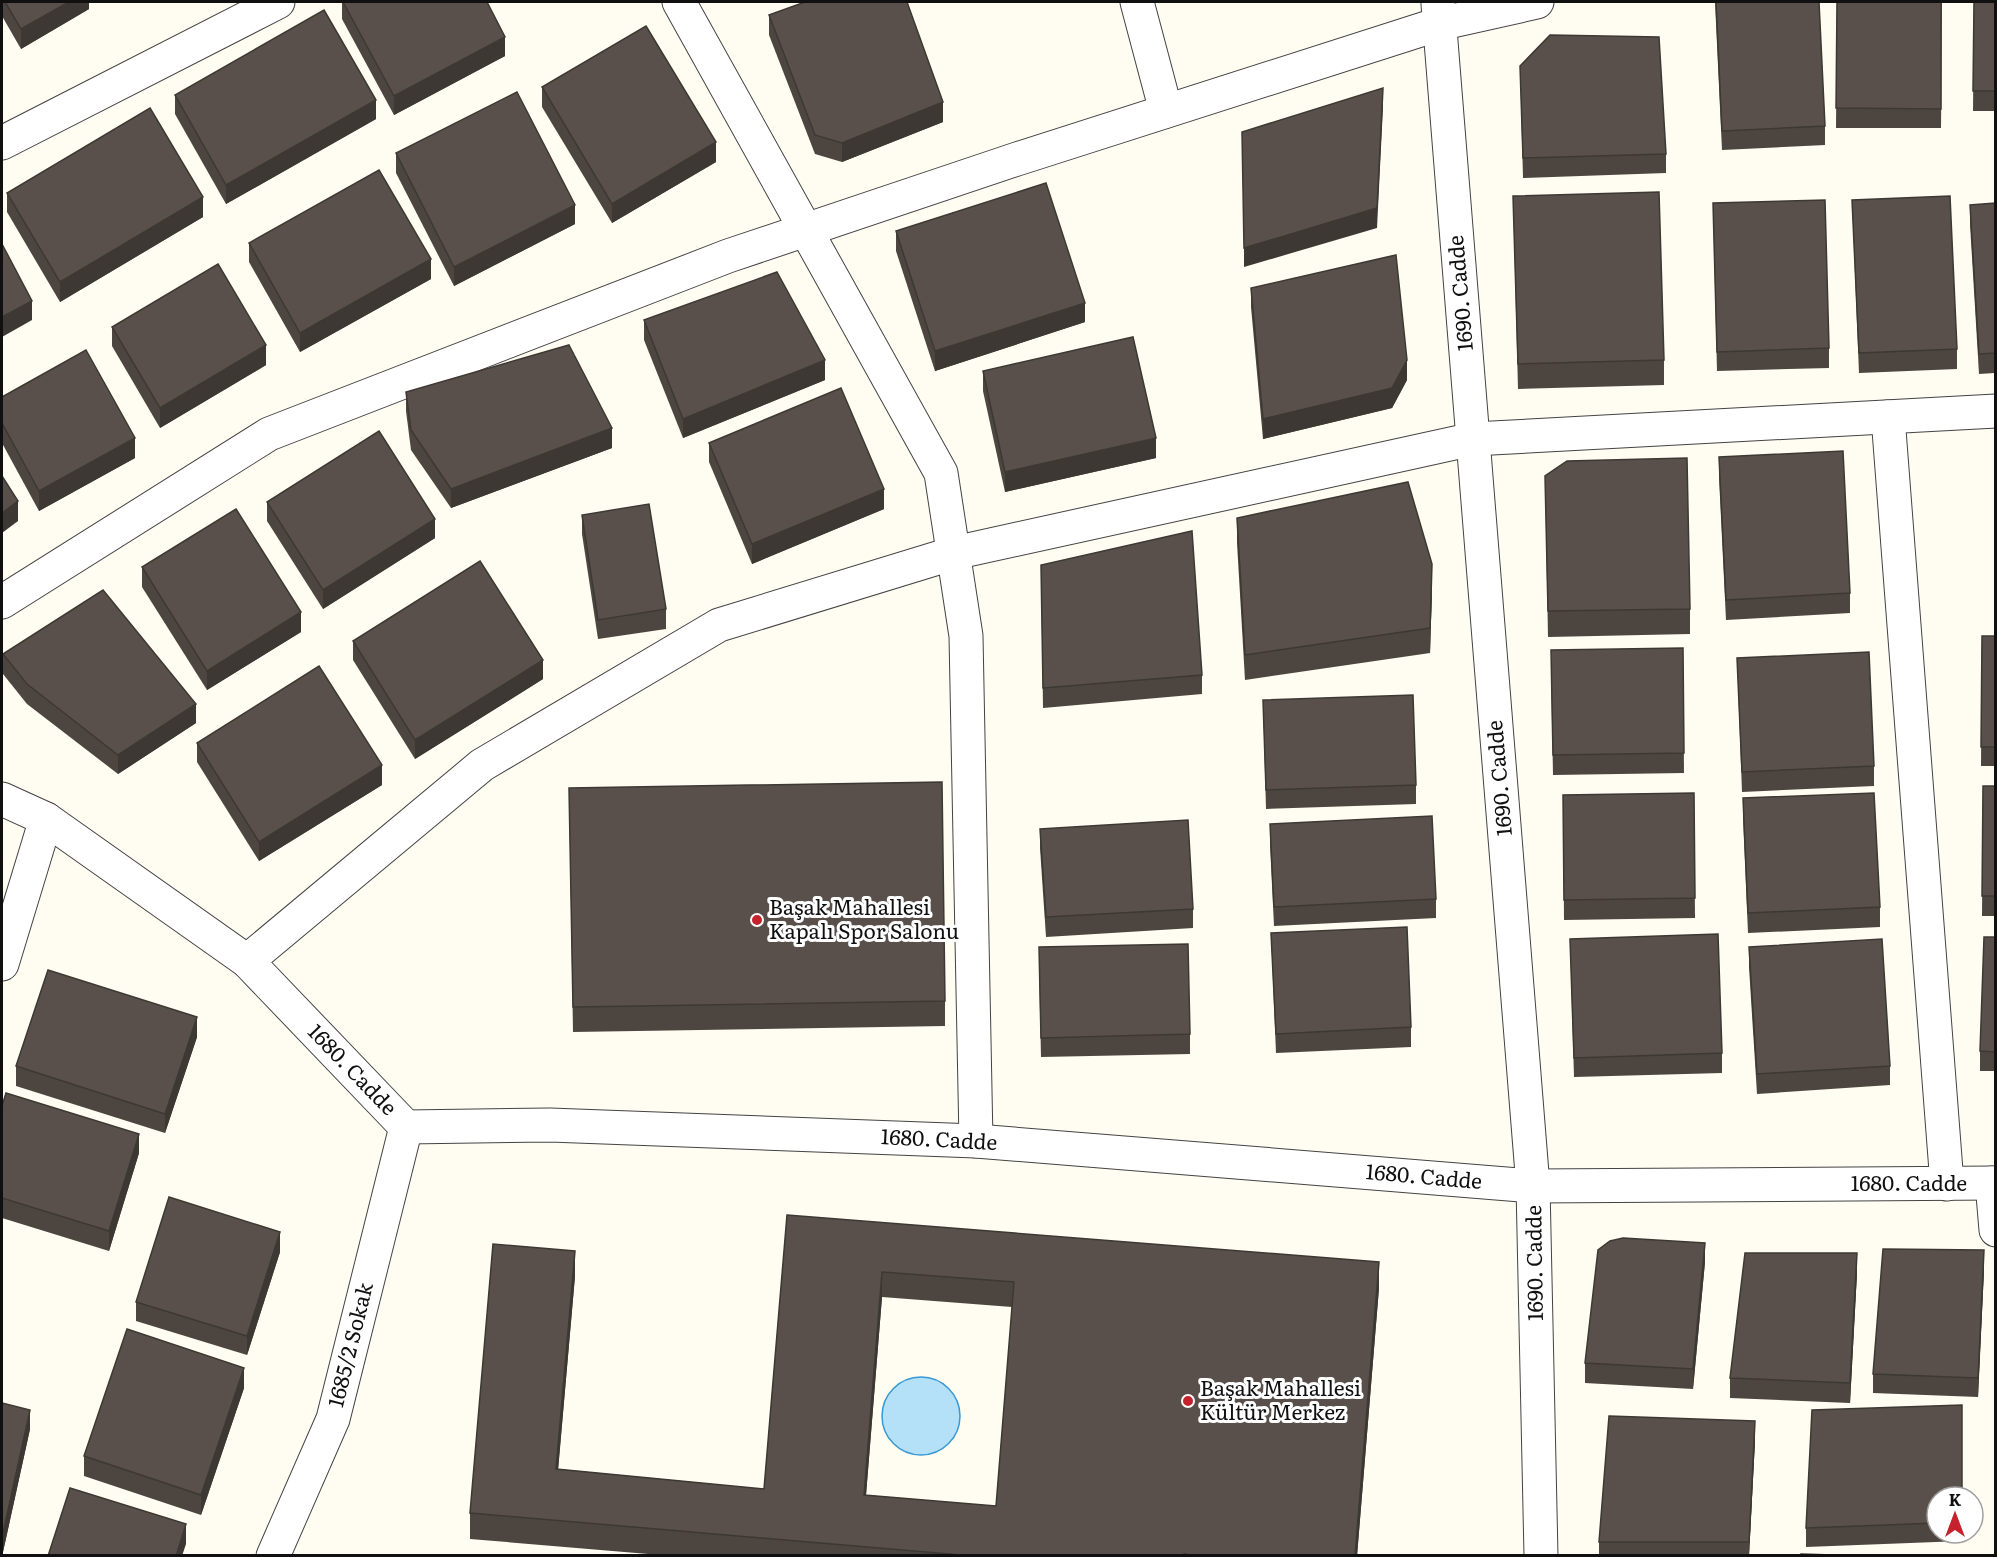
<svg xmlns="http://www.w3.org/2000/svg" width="1997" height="1557" font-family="Literata,serif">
  <rect width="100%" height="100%" fill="#fffcf2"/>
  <circle fill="#b5e1f8" stroke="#3998d2" stroke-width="1.5" cx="921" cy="1416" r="39"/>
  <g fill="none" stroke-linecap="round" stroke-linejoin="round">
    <defs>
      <g id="minor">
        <path d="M679,2L941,473L966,636L976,1141"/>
        <path d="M1137,2L1166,111"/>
        <path d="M1438,4L1533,1186L1541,1556"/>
        <path d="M2,143L278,2"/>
        <path d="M1888,417L1947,1184"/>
        <path d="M2,602L269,434L728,256L1017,159L1439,24L1537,2"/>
        <path d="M2,799L46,819L247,961L406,1127L550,1125L976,1141L1533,1186L1996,1183"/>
        <path d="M247,961L482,765L719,625L954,553L1473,439L1996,411"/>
        <path d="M2,964L46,819"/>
        <path d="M1992,1183L1996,1230"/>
        <path d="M273,1556L333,1419L406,1127"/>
      </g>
    </defs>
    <use href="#minor" stroke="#434343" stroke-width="35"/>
    <use href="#minor" stroke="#fff" stroke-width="33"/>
  </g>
  <g fill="#4d4540" fill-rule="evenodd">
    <path d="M2,2H89V9L21,49L2,16Z"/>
    <path d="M342,2H487L505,56L394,115L342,19Z"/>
    <path d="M1715,2H1819L1825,126V145L1722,150Z"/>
    <path d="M1837,2H1942L1941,128H1836Z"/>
    <path d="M1974,2H1995V111H1973Z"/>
    <path d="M769,15L943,122L842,162L815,154L769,35Z"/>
    <path d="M1520,66L1666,154V173L1523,178Z"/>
    <path d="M542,87L716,162L612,223L542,107Z"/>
    <path d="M175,95L376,119L226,204L175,114Z"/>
    <path d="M396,153L575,224L454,286L396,173Z"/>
    <path d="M7,193L203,217L60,302L7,212Z"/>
    <path d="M1513,196L1664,360V385L1518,389Z"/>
    <path d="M1852,200L1957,349V369L1859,373Z"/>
    <path d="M1713,203L1829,348V368L1717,371Z"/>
    <path d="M1995,203V373L1979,374L1970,224V205Z"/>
    <path d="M896,231L1085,322L935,371L896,251Z"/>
    <path d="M249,243L431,279L300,352L249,262Z"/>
    <path d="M1251,288L1407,380L1392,408L1263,439L1251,307Z"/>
    <path d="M644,320L825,380L683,438L644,340Z"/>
    <path d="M112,327L266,365L160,428L112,346Z"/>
    <path d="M983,371L1156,458L1005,492L983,391Z"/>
    <path d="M406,392L612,448L451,508L411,450L406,411Z"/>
    <path d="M2,397L135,458L39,511L2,443Z"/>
    <path d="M709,443L884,509L752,564L709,462Z"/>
    <path d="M1719,457L1850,593V613L1726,620L1719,477Z"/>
    <path d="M1545,476L1690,609V634L1548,637Z"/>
    <path d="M267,502L435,538L323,609L267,521Z"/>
    <path d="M582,515L666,609V629L598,639L582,534Z"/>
    <path d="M1237,518L1432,589L1430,653L1245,680L1237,543Z"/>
    <path d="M1041,565L1202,675V694L1043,708Z"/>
    <path d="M142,567L301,632L207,690L142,587Z"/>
    <path d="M1982,636H1995V766H1981Z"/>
    <path d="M353,641L543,679L415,759L353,660Z"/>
    <path d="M1683,648L1684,773L1553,775L1551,670Z"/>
    <path d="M3,654L196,723L118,774L27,704L3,674Z"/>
    <path d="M1737,658L1874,766V786L1742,792Z"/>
    <path d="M1263,700L1416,785V804L1266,809Z"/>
    <path d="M197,743L382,785L259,861L197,762Z"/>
    <path d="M1983,786H1995V916H1982Z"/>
    <path d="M569,788L945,1001V1026L573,1032Z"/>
    <path d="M1694,793L1695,918L1564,920L1563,795Z"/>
    <path d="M1743,798L1880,907V927L1748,933L1743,818Z"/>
    <path d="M1270,824L1436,899V918L1274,926L1270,844Z"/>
    <path d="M1040,829L1193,909V928L1046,937L1040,848Z"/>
    <path d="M1271,933L1411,1027V1047L1276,1053Z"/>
    <path d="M1995,937V1071H1980V1051Z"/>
    <path d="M1570,939L1722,1053V1073L1574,1077Z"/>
    <path d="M1749,947L1890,1066V1085L1757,1094L1749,967Z"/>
    <path d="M1039,967L1190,1034V1054L1041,1057Z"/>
    <path d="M197,1037L165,1133L16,1086V1066Z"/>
    <path d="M2,1106L139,1153L109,1251L2,1218Z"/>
    <path d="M787,1215L1379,1288L1357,1556H672L470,1539V1513L575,1276L558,1469L764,1489ZM882,1297L1012,1307L996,1506L866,1495Z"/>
    <path d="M280,1252L247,1355L136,1321V1302Z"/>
    <path d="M1705,1262L1693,1389L1585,1383V1363Z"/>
    <path d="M1984,1270L1978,1397L1873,1393V1374Z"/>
    <path d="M1857,1273L1850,1403L1730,1398V1378Z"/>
    <path d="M244,1388L201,1515L84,1476V1456Z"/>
    <path d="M2,1403L30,1429L3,1552H2Z"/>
    <path d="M1755,1441L1749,1556H1599V1542Z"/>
    <path d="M1937,1497V1533H1962V1541L1806,1547V1528Z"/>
  </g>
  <g fill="#3e3834">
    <path d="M69,2H89V9L21,49V29Z"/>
    <path d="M505,37V56L394,115V96Z"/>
    <path d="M1383,88V107L1377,228L1244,267V248Z"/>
    <path d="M376,100V119L226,204V185Z"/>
    <path d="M943,102V122L842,162V143Z"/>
    <path d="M716,142V162L612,223V204Z"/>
    <path d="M203,197V217L60,302V282Z"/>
    <path d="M575,205V224L454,286V267Z"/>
    <path d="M431,259V279L300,352V333Z"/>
    <path d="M32,301V320L2,337V317Z"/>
    <path d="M1085,303V322L935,371V351Z"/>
    <path d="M266,345V365L160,428V408Z"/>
    <path d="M825,360V380L683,438V419Z"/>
    <path d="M1407,360V380L1392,408L1263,439V419Z"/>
    <path d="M612,428V448L451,508V489Z"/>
    <path d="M135,438V458L39,511V491Z"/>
    <path d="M1156,438V458L1005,492V472Z"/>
    <path d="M884,489V509L752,564V544Z"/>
    <path d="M18,501V521L2,533V513Z"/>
    <path d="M435,519V538L323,609V590Z"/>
    <path d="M1432,564V589L1430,653V628Z"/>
    <path d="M301,612V632L207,690V671Z"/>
    <path d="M543,660V679L415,759V740Z"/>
    <path d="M196,704V723L118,774V755Z"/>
    <path d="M382,765V785L259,861V842Z"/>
    <path d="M197,1017V1037L165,1133V1114Z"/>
    <path d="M139,1134V1153L109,1251V1231Z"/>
    <path d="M280,1232V1252L247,1355V1336Z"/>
    <path d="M1705,1243V1262L1693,1389V1369Z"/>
    <path d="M1984,1250V1270L1978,1397V1378Z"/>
    <path d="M575,1251V1276L556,1494V1469Z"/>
    <path d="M1857,1253V1273L1850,1403V1383Z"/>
    <path d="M1379,1262V1288L1357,1556H1355Z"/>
    <path d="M882,1272V1297L864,1520V1495Z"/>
    <path d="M244,1368V1388L201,1515V1495Z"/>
    <path d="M30,1410V1429L3,1552V1533Z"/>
    <path d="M1755,1421V1441L1749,1556V1542Z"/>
    <path d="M186,1524V1544L182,1556H176Z"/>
  </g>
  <g fill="#59504b" stroke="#3e3834" stroke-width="1.5" fill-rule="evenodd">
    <path d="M5,2H69L21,29Z"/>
    <path d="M343,2H487L505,37L394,96Z"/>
    <path d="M805,2H907L943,102L842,143L815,135L769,15Z"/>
    <path d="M1716,2H1819L1825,126L1722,131Z"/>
    <path d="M1837,2H1941V109L1836,108Z"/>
    <path d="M1974,2H1995V91H1973Z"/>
    <path d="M324,10L376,100L226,185L175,95Z"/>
    <path d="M646,26L716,142L612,204L542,87Z"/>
    <path d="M1550,35L1659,37L1666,154L1523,158L1520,66Z"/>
    <path d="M1383,88L1377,208L1244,248L1242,132Z"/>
    <path d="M517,92L575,205L454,267L396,153Z"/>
    <path d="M150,108L203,197L60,282L7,193Z"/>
    <path d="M379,170L431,259L300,333L249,243Z"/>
    <path d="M1046,183L1085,303L935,351L896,231Z"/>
    <path d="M1659,192L1664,360L1518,364L1513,196Z"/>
    <path d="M1950,196L1957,349L1859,353L1852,200Z"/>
    <path d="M1825,200L1829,348L1717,352L1713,203Z"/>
    <path d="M1995,203V353L1979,354L1970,205Z"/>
    <path d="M2,244L32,301L2,317Z"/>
    <path d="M1396,255L1407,360L1392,388L1263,419L1251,288Z"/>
    <path d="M218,264L266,345L160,408L112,327Z"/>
    <path d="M777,272L825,360L683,419L644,320Z"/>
    <path d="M1133,337L1156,438L1005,472L983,371Z"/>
    <path d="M569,345L612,428L451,489L411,430L406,392Z"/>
    <path d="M86,350L135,438L39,491L2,423V397Z"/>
    <path d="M841,388L884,489L752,544L709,443Z"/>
    <path d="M379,431L435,519L323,590L267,502Z"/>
    <path d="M1843,451L1850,593L1726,600L1719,457Z"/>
    <path d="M1687,458L1690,609L1548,611L1545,476L1567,461Z"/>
    <path d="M2,476L18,501L2,513Z"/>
    <path d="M1408,482L1432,564L1430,628L1245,655L1237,518Z"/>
    <path d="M649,504L666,609L598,620L582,515Z"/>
    <path d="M236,509L301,612L207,671L142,567Z"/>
    <path d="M1192,531L1202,675L1043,688L1041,565Z"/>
    <path d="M480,561L543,660L415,740L353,641Z"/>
    <path d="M103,590L196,704L118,755L27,684L3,654Z"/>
    <path d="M1982,636H1995V747H1981Z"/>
    <path d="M1683,648L1684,753L1553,755L1551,650Z"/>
    <path d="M1869,652L1874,766L1742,772L1737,658Z"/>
    <path d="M319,666L382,765L259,842L197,743Z"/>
    <path d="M1413,695L1416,785L1266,790L1263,700Z"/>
    <path d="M942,782L945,1001L573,1007L569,788Z"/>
    <path d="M1983,786H1995V896H1982Z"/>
    <path d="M1694,793L1695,898L1564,900L1563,795Z"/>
    <path d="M1874,793L1880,907L1748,913L1743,798Z"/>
    <path d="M1432,816L1436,899L1274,907L1270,824Z"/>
    <path d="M1188,820L1193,909L1046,917L1040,829Z"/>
    <path d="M1407,927L1411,1027L1276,1034L1271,933Z"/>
    <path d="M1718,934L1722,1053L1574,1058L1570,939Z"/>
    <path d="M1984,937H1995V1052L1980,1051Z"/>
    <path d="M1882,939L1890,1066L1757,1074L1749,947Z"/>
    <path d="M1188,944L1190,1034L1041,1038L1039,947Z"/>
    <path d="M48,970L197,1017L165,1114L16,1066Z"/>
    <path d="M6,1093L139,1134L109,1231L2,1198V1106Z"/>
    <path d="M169,1197L280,1232L247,1336L136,1302Z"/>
    <path d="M787,1215L1379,1262L1355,1556H1195L1184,1554V1556H973L470,1513L493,1244L575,1251L556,1469L764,1489ZM882,1272L1014,1282L996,1506L864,1495Z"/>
    <path d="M1623,1238L1705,1243L1693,1369L1585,1363L1598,1250L1610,1241Z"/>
    <path d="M1883,1249L1984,1250L1978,1378L1873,1374Z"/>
    <path d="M1745,1253H1857L1850,1383L1730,1378Z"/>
    <path d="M127,1329L244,1368L201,1495L84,1456Z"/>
    <path d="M2,1403L30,1410L3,1533H2Z"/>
    <path d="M1962,1405V1497H1937V1523L1806,1528L1812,1410Z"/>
    <path d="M1609,1416L1755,1421L1749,1542H1599Z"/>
    <path d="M70,1488L186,1524L176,1556H48Z"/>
    <path d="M1801,1554L1865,1556H1801Z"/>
  </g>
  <g fill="#c5222d" stroke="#fff" stroke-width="2">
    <circle cx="757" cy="920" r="6"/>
    <circle cx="1188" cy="1401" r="6"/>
  </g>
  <g text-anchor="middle" stroke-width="6" stroke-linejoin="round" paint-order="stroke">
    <g font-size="21" fill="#101010" stroke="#fff">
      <text transform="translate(1461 293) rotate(-95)" y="7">1690. Cadde</text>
      <text transform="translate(1500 778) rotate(-95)" y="7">1690. Cadde</text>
      <text transform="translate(352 1070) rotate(46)" y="7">1680. Cadde</text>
      <text transform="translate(939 1140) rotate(3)" y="7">1680. Cadde</text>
      <text transform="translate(1424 1177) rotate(5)" y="7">1680. Cadde</text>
      <text x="1909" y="1191">1680. Cadde</text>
      <text transform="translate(1535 1263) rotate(-91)" y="7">1690. Cadde</text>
      <text transform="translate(351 1345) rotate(-76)" y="7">1685/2 Sokak</text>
    </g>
    <g font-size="21" fill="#101010" stroke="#fff" text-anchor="start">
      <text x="769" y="915">Başak Mahallesi<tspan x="769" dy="24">Kapalı Spor Salonu</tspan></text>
      <text x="1200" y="1396">Başak Mahallesi<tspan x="1200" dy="24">Kültür Merkez</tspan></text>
    </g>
  </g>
  <rect width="1997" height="1557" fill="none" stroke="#101010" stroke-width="6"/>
  <g transform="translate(1955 1515)"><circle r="28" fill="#ffffff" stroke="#9f9f9f" stroke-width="1.5"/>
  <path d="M0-4.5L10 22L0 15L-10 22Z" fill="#c5222d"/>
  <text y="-9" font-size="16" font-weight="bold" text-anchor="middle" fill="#101010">K</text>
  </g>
</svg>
